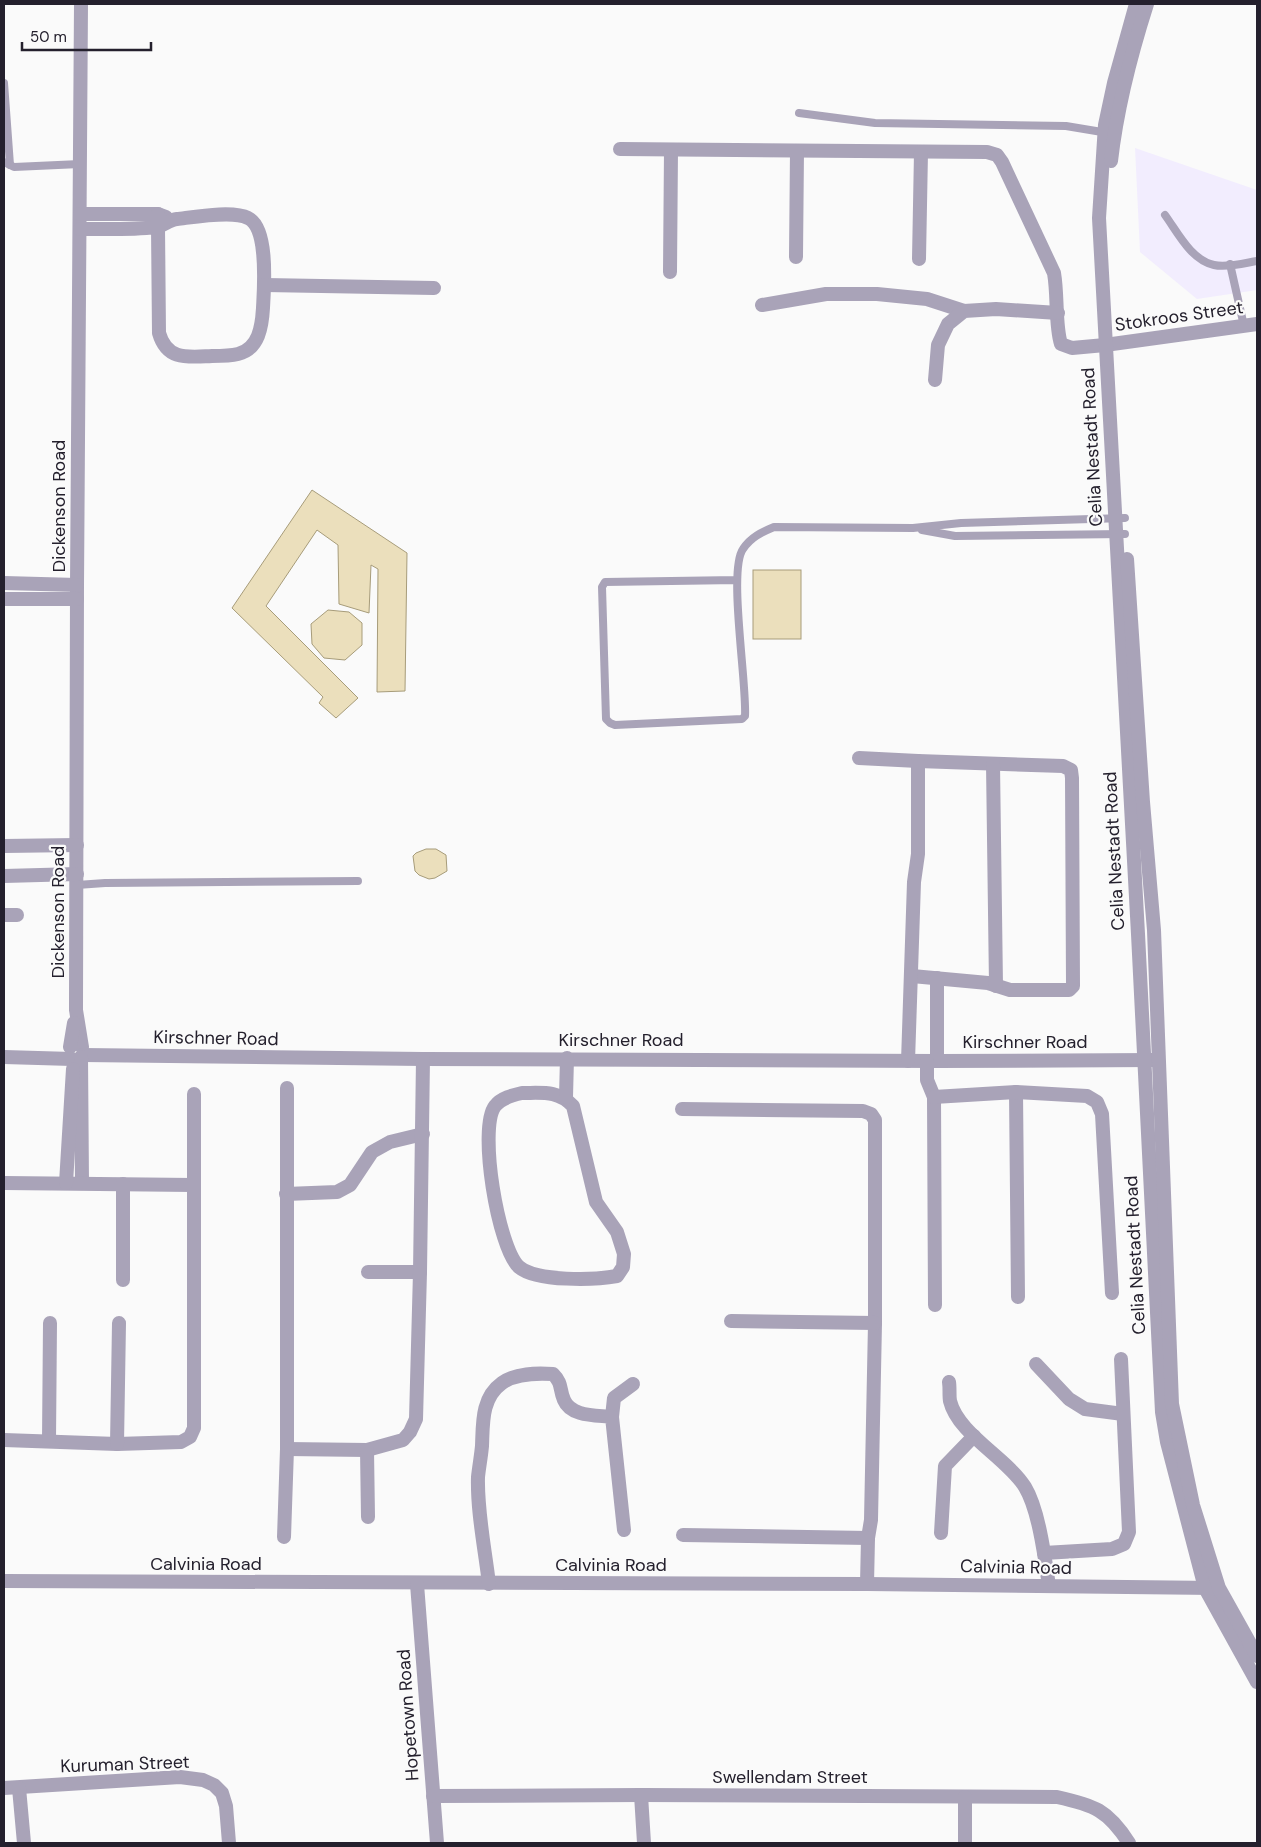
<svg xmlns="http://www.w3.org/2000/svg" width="1261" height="1847" font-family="'DM Sans',sans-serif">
  <rect width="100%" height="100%" fill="#fafafa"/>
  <path fill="#f2edfe" d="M1135,148L1257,190V290L1197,299L1140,252Z"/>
  <g fill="#ebdfbc" stroke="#a79c7a">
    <path d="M312,490L407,553L405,691L377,692L378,569L371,565L369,613L339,604L338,545L317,530L266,606L358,698L336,718L319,703L323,697L232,608Z"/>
    <rect x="753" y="570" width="48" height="69"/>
    <path d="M328,610L349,612L362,623V645L345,660L324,658L312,644L311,624Z"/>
    <path d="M426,849H436L446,855L447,871L435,878L429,879L419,875L415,871L413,856L416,853Z"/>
  </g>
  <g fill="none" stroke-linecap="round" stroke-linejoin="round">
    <g stroke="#a9a3b8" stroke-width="8">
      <path d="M4,83L10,165"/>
      <path d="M799,113L875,123L1066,126L1108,133"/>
      <path d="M4,162L14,167L80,164"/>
      <path d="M1165,215C1178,233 1191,260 1214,265C1227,268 1245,263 1257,261"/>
      <path d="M1230,264L1244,326"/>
      <path d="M922,530L955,536L1125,534"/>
      <path d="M737,580L605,582L602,587L606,719L610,723L615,725L742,719L745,716C747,683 728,570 743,549C751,537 762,532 774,527L913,528L961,523L1125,518"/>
      <path d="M77,885L105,883L358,881"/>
    </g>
    <g stroke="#a9a3b8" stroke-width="14">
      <path d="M81,4L77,585L76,1010L82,1047"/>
      <path d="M620,149L987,152L997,155L1002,162L1054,273C1058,295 1055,326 1061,344L1072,348L1105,345L1257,324"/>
      <path d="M80,214H158L166,217"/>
      <path d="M80,229C105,229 131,230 156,227C163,226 169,220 177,219C194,217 233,210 248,218C269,228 264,288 263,308C262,326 259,349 238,354C230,356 220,356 212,356C188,357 167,361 159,333L158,227V214"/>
      <path d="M796,257L797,151"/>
      <path d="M919,259L921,152"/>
      <path d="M670,272L671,150"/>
      <path d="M265,285L434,288"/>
      <path d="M762,305L826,294H877L927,299L964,311"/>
      <path d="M935,380L938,345L948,324L964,311L996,309L1058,313"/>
      <path d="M4,583L77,585"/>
      <path d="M4,599H77"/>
      <path d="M859,758L918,761L1063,766L1071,770L1072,778L1073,986L1069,990H1010L988,983L912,976"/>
      <path d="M993,764L996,986"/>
      <path d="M4,846L77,845"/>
      <path d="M4,876L77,874"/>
      <path d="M4,915H17"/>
      <path d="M937,978V1061"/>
      <path d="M70,1047L74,1023"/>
      <path d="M83,1055L423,1059L937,1061L1154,1060"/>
      <path d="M4,1057L72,1059"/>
      <path d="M81,1057L82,1183"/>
      <path d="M908,1061L914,882L918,854V761"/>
      <path d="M927,1061V1080L934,1097L935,1305"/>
      <path d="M1016,1092L1018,1297"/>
      <path d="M522,1093C542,1093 558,1090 573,1106L596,1202L617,1232L624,1254L623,1267L617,1276C595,1280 537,1282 519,1267C498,1248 478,1128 495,1106C501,1098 513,1095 522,1093Z"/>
      <path d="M566,1097L567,1058"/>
      <path d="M934,1097L1016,1092L1087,1096L1097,1102L1102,1114L1112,1293"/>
      <path d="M682,1109L863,1111L871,1114L875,1120V1323L871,1520L868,1538L867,1584"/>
      <path d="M4,1183L193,1185"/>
      <path d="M66,1183L73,1069"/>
      <path d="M123,1184V1280"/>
      <path d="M286,1194L337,1192L350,1185L372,1152L390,1142L423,1134"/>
      <path d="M368,1272H420"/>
      <path d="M731,1321L875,1323"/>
      <path d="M1036,1364L1069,1399L1085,1409L1123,1414"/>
      <path d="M949,1382C950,1388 949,1395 950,1401C958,1434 1007,1458 1025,1487C1039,1510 1045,1559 1049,1586"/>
      <path d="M612,1417L614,1398L633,1384"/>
      <path d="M4,1440L117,1444L181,1442L190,1437L194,1428V1094"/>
      <path d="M49,1440L50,1323"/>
      <path d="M117,1444L119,1323"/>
      <path d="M287,1449L367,1450L403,1440L410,1432L416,1419L420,1272L423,1059"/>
      <path d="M367,1450L368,1517"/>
      <path d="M941,1533L945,1466L974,1436"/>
      <path d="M683,1535L868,1538"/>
      <path d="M284,1537L287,1449V1088"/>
      <path d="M1044,1553L1112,1549L1124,1544L1129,1532L1121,1359"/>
      <path d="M4,1581L867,1584L1215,1588"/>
      <path d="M417,1584L437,1843"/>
      <path d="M489,1584C485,1549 477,1512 478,1477C479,1467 481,1457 482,1446C483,1424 481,1398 502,1383C516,1373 536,1373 553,1374C563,1384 559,1389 564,1400C571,1417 597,1415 612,1417L624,1530"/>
      <path d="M4,1788L180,1777L203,1780L214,1785L222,1793L226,1806L229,1843"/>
      <path d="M19,1788L24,1843"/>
      <path d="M641,1795L644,1843"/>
      <path d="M433,1796L641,1795L1057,1797C1094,1805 1108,1810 1129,1843"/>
      <path d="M965,1843V1797"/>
    </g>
    <g stroke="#a9a3b8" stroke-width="14">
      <path d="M1136,4L1114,83L1105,125L1099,218L1138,934L1162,1412L1167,1442L1205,1588L1257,1682"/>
      <path d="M1111,161C1117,108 1131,54 1147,4"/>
      <path d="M1127,559L1143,802L1154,930L1172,1404L1193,1505L1219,1588L1257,1656"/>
    </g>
  </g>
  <g text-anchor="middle" stroke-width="4.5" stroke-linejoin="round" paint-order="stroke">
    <g font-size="18" fill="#24202d" stroke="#fafafa">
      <text transform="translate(1179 316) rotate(-8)" y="6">Stokroos Street</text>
      <text transform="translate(1092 447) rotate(-93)" y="6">Celia Nestadt Road</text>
      <text transform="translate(59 506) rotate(-90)" y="6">Dickenson Road</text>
      <text transform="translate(1114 851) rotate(-93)" y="6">Celia Nestadt Road</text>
      <text transform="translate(58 912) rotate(-90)" y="6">Dickenson Road</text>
      <text transform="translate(216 1038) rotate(1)" y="6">Kirschner Road</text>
      <text x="621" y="1046">Kirschner Road</text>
      <text x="1025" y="1048">Kirschner Road</text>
      <text transform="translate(1135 1255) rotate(-93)" y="6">Celia Nestadt Road</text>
      <text x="206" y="1570">Calvinia Road</text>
      <text x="611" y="1571">Calvinia Road</text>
      <text transform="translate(1016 1567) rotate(1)" y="6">Calvinia Road</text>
      <text transform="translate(408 1715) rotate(-94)" y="6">Hopetown Road</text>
      <text transform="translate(125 1764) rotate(-2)" y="6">Kuruman Street</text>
      <text x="790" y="1783">Swellendam Street</text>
    </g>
  </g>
  <rect width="1261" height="1847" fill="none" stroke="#24202d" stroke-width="10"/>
  <path d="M22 42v8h129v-8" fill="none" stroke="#24202d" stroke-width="2.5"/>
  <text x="30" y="42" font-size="15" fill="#24202d" stroke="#fafafa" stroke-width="4" paint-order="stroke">50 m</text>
</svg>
